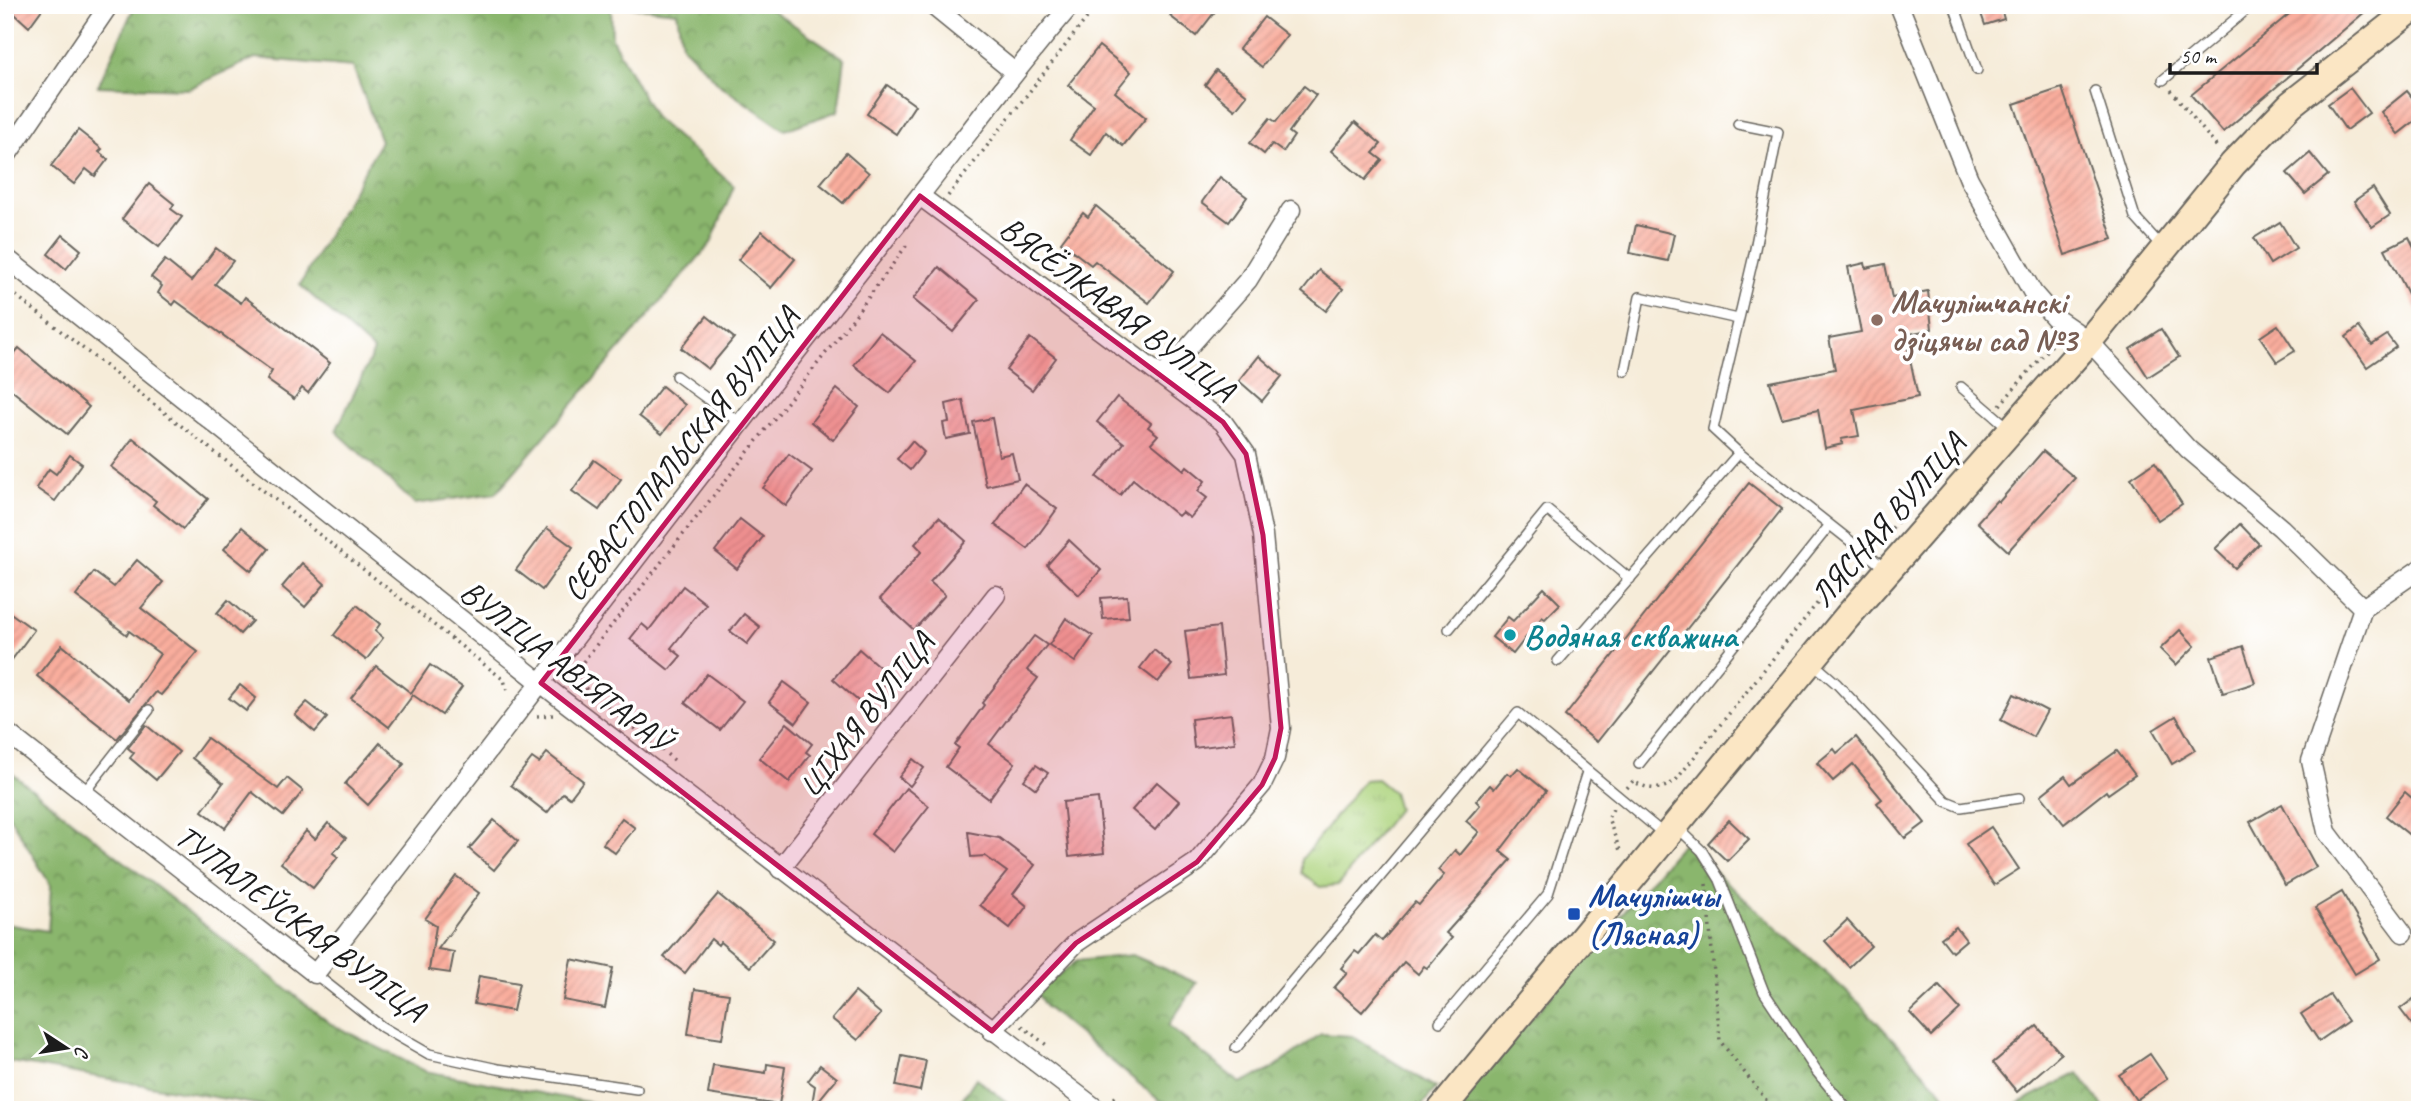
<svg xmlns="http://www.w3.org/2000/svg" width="2425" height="1115" font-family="Caveat,sans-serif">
  <defs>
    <pattern id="forest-crowns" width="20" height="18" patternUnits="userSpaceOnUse" patternTransform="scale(1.75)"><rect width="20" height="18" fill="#8ab66d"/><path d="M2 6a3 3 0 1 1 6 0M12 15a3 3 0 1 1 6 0" fill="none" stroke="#709359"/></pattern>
    <pattern id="park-tufts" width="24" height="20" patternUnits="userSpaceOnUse" patternTransform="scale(1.75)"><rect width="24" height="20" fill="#add47e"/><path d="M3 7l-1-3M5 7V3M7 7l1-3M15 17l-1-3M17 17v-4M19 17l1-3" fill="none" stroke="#94b56c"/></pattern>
    <pattern id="building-hatch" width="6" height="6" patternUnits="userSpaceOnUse" patternTransform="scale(1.75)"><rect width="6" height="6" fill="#f9ad9d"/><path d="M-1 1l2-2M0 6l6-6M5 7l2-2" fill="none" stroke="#d59487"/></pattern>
  </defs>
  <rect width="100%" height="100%" fill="#fff"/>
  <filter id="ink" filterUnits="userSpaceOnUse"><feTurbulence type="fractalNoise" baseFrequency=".0143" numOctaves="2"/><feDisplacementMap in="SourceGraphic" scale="14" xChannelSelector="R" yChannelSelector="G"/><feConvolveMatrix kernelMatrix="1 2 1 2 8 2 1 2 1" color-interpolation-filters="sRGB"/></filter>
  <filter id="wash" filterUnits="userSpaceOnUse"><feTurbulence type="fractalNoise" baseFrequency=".00686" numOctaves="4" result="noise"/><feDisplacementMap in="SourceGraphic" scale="28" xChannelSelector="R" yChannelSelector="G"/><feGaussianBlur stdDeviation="1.57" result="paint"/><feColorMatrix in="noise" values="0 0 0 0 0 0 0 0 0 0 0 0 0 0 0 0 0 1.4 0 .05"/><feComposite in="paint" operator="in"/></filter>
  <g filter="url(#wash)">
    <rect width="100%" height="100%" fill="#f6ecd9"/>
    <g fill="url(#forest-crowns)" stroke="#536944" stroke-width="2">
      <path d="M135,5H764L845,59L838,111L785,130L721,86L682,45L677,12L611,5L612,39L655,118L734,186L711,243L496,493L415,504L336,431L374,351L300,285L381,141L353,67L255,58L188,89L98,86Z"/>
      <path d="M5,768L331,1024L425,1071L629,1110H290L5,1061V924L48,931L51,886L5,809Z"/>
      <path d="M1683,843L1860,1004L1959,1110H1457L1468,1092Z"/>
      <path d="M1132,955L1197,983L1168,1026L1240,1083L1269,1071L1321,1034L1352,1036L1436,1088L1418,1110H1188L1159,1100L1046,1007L1036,992L1077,961Z"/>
      <path d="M2078,1073L2106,1110H2005Z"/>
      <path d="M976,1078L1017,1110H955Z"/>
    </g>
    <path fill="url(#park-tufts)" stroke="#64784d" stroke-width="2" d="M1377,779L1393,792L1398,809L1338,885L1320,887L1302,873V859L1364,780Z"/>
    <g id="blocks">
      <g fill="url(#building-hatch)">
        <path d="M5,5H45L29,27Z"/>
        <path d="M1179,5H1220L1196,36L1170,16Z"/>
        <path d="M1978,5H2000L2004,19L1985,25Z"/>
        <path d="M2300,5H2373L2223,132L2191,95Z"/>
        <path d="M1264,17L1287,35L1262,67L1239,49Z"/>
        <path d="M1099,46L1131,72L1115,92L1146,118L1123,146L1106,132L1091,155L1070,140L1094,105L1068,85Z"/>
        <path d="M1216,70L1247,95L1235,110L1205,85Z"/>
        <path d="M887,85L915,105L896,134L867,114Z"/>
        <path d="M1304,86L1316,95L1289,132L1294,136L1283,152L1272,144L1264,154L1250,143L1270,118L1276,122Z"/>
        <path d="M2062,88L2113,239L2065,255L2014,104Z"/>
        <path d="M2350,88L2369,113L2346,130L2328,104Z"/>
        <path d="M2407,91L2420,107V117L2398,134L2381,112Z"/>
        <path d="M1355,122L1381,144L1373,153L1382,160L1365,180L1331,151Z"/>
        <path d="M78,130L102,149L99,152L108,159L95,176L86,169L74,184L51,166Z"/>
        <path d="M846,153L869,173L843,203L820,184Z"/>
        <path d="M2310,153L2328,175L2305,194L2287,173Z"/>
        <path d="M1220,177L1247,197L1229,222L1202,202Z"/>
        <path d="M149,184L174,204L171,209L182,217L159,247L122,219Z"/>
        <path d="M2373,188L2390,215L2372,227L2354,201Z"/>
        <path d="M1096,206L1174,271L1149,303L1095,261L1091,265L1061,242L1083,213L1088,217Z"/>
        <path d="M2280,222L2296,248L2270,264L2254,238Z"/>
        <path d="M1636,225L1674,234L1668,261L1630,253Z"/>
        <path d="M762,231L795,259L771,288L738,260Z"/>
        <path d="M63,235L81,250L66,269L48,254Z"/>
        <path d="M2409,237L2420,259V317L2385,249Z"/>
        <path d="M216,248L233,261L215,284L241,303L245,297L330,363L308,393L302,388L294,399L267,380L272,371L176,301L173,305L158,293L162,286L151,277L165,260L191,281Z"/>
        <path d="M1865,263L1866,268L1885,264L1892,298L1928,291L1932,329L1905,335L1918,397L1854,410L1859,436L1841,439L1843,444L1825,448L1818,410L1782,418L1770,382L1835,369L1829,338L1861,332L1848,267Z"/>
        <path d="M939,267L979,300L953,332L913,299Z"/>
        <path d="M1319,270L1343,289L1326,311L1302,292Z"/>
        <path d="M707,316L734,338L708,369L681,348Z"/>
        <path d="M2278,325L2295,351L2277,362L2260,337Z"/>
        <path d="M2359,327L2372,345L2387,335L2396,347L2367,367L2346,337Z"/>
        <path d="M2161,329L2179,357L2148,377L2130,349Z"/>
        <path d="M880,332L916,361L890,393L854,365Z"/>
        <path d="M1030,338L1056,358L1032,390L1006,370Z"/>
        <path d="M19,348L89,407L67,434L5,385V364Z"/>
        <path d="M1259,356L1282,376L1262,401L1239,381Z"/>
        <path d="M662,386L685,405L662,434L639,416Z"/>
        <path d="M837,389L859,407L833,440L811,422Z"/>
        <path d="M1117,397L1151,423L1148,427L1158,435L1151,443L1184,470L1187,466L1205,481L1198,491L1207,498L1190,518L1182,512L1178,516L1133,479L1120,495L1097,477L1124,443L1097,422Z"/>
        <path d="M963,400L970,434L946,439L943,423L949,422L946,404Z"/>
        <path d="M992,418L999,456L1012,453L1018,479L986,486L973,422Z"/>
        <path d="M133,438L208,499L183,529L153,505L156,501L111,467Z"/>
        <path d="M912,441L924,452L910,470L897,459Z"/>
        <path d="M2043,451L2075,478L2008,551L1977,522L1997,500L1999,502Z"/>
        <path d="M789,454L812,471L786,506L763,488Z"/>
        <path d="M70,455L82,464L55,501L36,488L49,469L56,474Z"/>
        <path d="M594,460L621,479L599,510L572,491Z"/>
        <path d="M2155,462L2182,504L2158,520L2131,478Z"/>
        <path d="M1749,483L1782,509L1597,742L1565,716Z"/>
        <path d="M1024,484L1057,509L1028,549L995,525Z"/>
        <path d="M939,517L966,541L930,582L945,595L914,630L880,599L922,551L915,544Z"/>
        <path d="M740,519L763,537L737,569L715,551Z"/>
        <path d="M2240,524L2259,544L2235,568L2215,549Z"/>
        <path d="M242,527L269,549L251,571L224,549Z"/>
        <path d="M547,528L573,547L542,590L516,570Z"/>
        <path d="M1069,540L1101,570L1079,595L1047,565Z"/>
        <path d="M137,560L163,582L141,608L198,652L161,695L156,692L117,739L37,676L62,645L129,700L160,654L129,631L127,635L76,596L94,572L114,587Z"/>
        <path d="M302,563L325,584L305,607L282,587Z"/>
        <path d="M683,586L706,604L671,648L681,656L669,670L630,639L642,624L649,630Z"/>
        <path d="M1544,588L1560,604L1545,619L1542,617L1513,654L1492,637L1508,617L1513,621Z"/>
        <path d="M1127,596L1129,617L1103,619L1101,598Z"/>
        <path d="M228,600L252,621L240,634L217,613Z"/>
        <path d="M357,605L380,624L375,631L383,638L366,660L334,635Z"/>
        <path d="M5,609L34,630L5,669Z"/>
        <path d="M744,614L760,627L747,644L730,631Z"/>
        <path d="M1066,618L1093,636L1075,662L1049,645Z"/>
        <path d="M1219,627L1224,675L1191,679L1185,631Z"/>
        <path d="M2180,630L2195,646L2176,665L2160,649Z"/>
        <path d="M1034,636L1047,645L1027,670L1038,678L989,744L1015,763L989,799L946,767L959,748L955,745L984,705L982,703Z"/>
        <path d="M2243,646L2255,683L2223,693L2211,657Z"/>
        <path d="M859,649L891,677L865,707L833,679Z"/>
        <path d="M1154,650L1172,665L1158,682L1140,668Z"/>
        <path d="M430,665L462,687L442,715L413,695L389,727L351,698L376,666L411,693Z"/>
        <path d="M707,674L743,701L720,730L685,703Z"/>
        <path d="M784,682L811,702L796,723L769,702Z"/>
        <path d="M240,685L256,698L246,711L229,698Z"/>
        <path d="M2014,694L2047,711L2033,737L2001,720Z"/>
        <path d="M307,702L327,718L315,732L295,715Z"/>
        <path d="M1231,714L1235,743L1194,748L1191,719Z"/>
        <path d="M2176,716L2195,750L2172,764L2153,730Z"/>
        <path d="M787,723L812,744L806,752L810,755L789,782L759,758Z"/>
        <path d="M146,725L179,752L156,780L130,758L134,753L128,748Z"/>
        <path d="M1856,737L1925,823L1905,838L1877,803L1882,799L1853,764L1833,781L1817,763L1834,749L1837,753Z"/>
        <path d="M207,738L278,789L287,778L303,791L283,816L252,792L225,828L202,811L223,783L192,758Z"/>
        <path d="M380,743L404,764L368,805L345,784Z"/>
        <path d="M2117,751L2135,775L2108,794L2106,791L2064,824L2041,795L2065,776L2071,784Z"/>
        <path d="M547,753L583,781L570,798L563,793L547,813L511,785L532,758L539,763Z"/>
        <path d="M913,759L924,768L910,786L899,777Z"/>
        <path d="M1036,765L1048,773L1036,789L1024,780Z"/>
        <path d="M1518,768L1546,791L1500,851L1511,860L1446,933L1452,938L1427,968L1424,966L1418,974L1404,962L1362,1012L1334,988L1347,973L1341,968L1355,951L1359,954L1375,935L1382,941L1415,902L1419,905L1444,875L1438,870L1455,850L1460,855L1479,832L1466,821L1480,805L1476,801L1490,785L1494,789L1507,773L1511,776Z"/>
        <path d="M1157,782L1179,801L1155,830L1132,810Z"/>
        <path d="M906,788L929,806L893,852L871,834Z"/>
        <path d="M2405,792L2420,805V827L2412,837L2386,816Z"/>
        <path d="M1098,798L1104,853L1069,857L1063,802Z"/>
        <path d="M2282,804L2316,867L2285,885L2250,822Z"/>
        <path d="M622,818L635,828L615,853L603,844Z"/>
        <path d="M494,820L518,841L494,870L469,849Z"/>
        <path d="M1729,820L1749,839L1727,861L1708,843Z"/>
        <path d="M328,823L346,838L333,853L338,857L313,888L281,863L306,831L315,839Z"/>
        <path d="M1991,827L2019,869L1994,885L1966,844Z"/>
        <path d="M968,832L999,838L1035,865L1013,894L1027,906L1010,928L980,905L1007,872L985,856L971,857Z"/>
        <path d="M456,876L479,893L438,949L454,952L450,973L429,970L436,926L425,919Z"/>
        <path d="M2342,892L2380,959L2355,974L2315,908Z"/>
        <path d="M718,894L774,940L750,967L720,942L718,945L711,939L685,973L664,957Z"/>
        <path d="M1847,920L1871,946L1849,967L1825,941Z"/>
        <path d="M1956,927L1966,940L1952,952L1941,938Z"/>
        <path d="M571,959L613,968L605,1008L563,1000Z"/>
        <path d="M479,976L519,983L513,1011L474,1004Z"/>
        <path d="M1939,986L1960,1009L1931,1036L1910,1013Z"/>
        <path d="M695,989L729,994L722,1039L688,1034Z"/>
        <path d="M855,992L881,1014L858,1040L832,1019Z"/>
        <path d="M2420,994V1035L2400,1009Z"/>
        <path d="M2330,995L2348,1021L2319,1041L2301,1014Z"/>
        <path d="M2037,1026L2061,1054L2017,1092L1993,1063Z"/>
        <path d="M2150,1054L2167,1079L2136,1100L2119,1075Z"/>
        <path d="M902,1056L926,1061L920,1091L896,1086Z"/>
        <path d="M767,1064L785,1067L779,1105L708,1094L713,1065L766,1073Z"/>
        <path d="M820,1065L837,1078L811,1110L815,1086L808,1081Z"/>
      </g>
    </g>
  </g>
  <g filter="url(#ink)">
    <use href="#blocks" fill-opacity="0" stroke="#68655e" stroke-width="2"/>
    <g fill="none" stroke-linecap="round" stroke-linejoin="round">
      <defs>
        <g id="lane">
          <path d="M1954,5L1977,70"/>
          <path d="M2163,80L2252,5"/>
          <path d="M2095,91L2135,217L2163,248"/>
          <path d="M1625,371L1640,297L1738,319"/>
          <path d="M676,376L739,422"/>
          <path d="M1961,387L2010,429"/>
          <path d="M1739,453L1887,570"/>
          <path d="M1449,629L1547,510L1630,579"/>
          <path d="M1558,661L1739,453L1713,429L1753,259L1778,132L1738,124"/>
          <path d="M1813,663L1837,684L1946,801L1961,807L2019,798"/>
          <path d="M1639,764L1829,526"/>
          <path d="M83,794L149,710"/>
          <path d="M1676,826L1702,851L1720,880L1764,992L1817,1072L1848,1110"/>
          <path d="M315,974L382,1027L429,1054L498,1069L637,1089"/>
          <path d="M1440,1022L1548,894L1587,772"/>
          <path d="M1236,1048L1518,713L1665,835"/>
        </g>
        <g id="street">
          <path d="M932,5L1013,71"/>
          <path d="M1899,5L1969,179L2033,293L2054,317L2089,341L2188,449L2281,528L2363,608"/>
          <path d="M5,158L109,5"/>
          <path d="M920,196L1223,422L1246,454L1263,535L1281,728L1275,758L1262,785L1197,862L1076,943L992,1031"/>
          <path d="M5,257L565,702L1098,1110"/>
          <path d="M1163,376L1248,280L1291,210"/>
          <path d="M5,731L315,974C512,723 703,467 902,218C959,147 1011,74 1071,5"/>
          <path d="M780,869L996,595"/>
          <path d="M2403,933L2327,832L2311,761L2363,608L2420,569"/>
        </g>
        <path id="secondary" d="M1441,1110L1847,617L2089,341L2233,164L2291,104L2417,5"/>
      </defs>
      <use href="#lane" stroke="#68655e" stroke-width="12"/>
      <use href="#street" stroke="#68655e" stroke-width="21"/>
      <use href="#secondary" stroke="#68655e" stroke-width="30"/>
      <g stroke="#68655e" stroke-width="3.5" stroke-dasharray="2 5" stroke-linecap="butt">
        <path d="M1357,5H1369"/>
        <path d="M2171,90L2217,147"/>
        <path d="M948,196L1097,5"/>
        <path d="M5,287L504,680L508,693"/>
        <path d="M2000,405L2057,339"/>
        <path d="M1878,544L1912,505"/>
        <path d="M537,716L553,715"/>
        <path d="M674,760L579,683L575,672L851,321L909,242"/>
        <path d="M1627,788L1633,781C1648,790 1661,792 1676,780L1839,576L1855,572"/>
        <path d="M1613,809L1608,818L1621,853"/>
        <path d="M1706,884L1720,1041L1774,1110"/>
        <path d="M1022,1026L1049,1047"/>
        <path d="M1113,1097L1130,1110"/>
        <path d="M1412,1110L1420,1101"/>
      </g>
      <use href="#lane" stroke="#fff" stroke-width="9"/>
      <use href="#street" stroke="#fff" stroke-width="18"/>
      <use href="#secondary" stroke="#fbe6c4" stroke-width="26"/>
    </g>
  </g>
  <path fill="#c2185b" fill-opacity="0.2" stroke="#c2185b" stroke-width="5" stroke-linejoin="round" d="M920,196L1223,422L1246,454L1263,535L1281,728L1275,758L1262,785L1197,862L1076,943L992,1031L541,683Z"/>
  <circle fill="#8d6e63" stroke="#fff" stroke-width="2.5" cx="1877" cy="320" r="7"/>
  <circle fill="#0f9aa8" stroke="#fff" stroke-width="2.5" cx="1510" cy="635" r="7"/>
  <rect fill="#1a4fb4" stroke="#fff" stroke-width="2.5" x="1567" y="907" width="14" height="14" rx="3.5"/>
  <g text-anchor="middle" stroke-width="7" stroke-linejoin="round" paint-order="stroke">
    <g font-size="33" font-weight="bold" fill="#785e54" stroke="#fff" text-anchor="start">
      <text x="1891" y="313">Мачулішчанскі<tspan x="1891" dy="38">дзіцячы сад №3</tspan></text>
    </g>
    <g font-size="33" fill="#1c1c1c" stroke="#fff">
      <text transform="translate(1118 308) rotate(37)" y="12">ВЯСЁЛКАВАЯ ВУЛІЦА</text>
      <text transform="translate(680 453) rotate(-52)" y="12">СЕВАСТОПАЛЬСКАЯ ВУЛІЦА</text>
      <text transform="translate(1887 519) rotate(-49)" y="12">ЛЯСНАЯ ВУЛІЦА</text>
      <text transform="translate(566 665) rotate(38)" y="12">ВУЛІЦА АВІЯТАРАЎ</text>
      <text transform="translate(865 714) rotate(-52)" y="12">ЦІХАЯ ВУЛІЦА</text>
      <text transform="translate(301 922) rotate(37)" y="12">ТУПАЛЕЎСКАЯ ВУЛІЦА</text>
    </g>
    <g font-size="33" font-weight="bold" fill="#0d838f" stroke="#fff" text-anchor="start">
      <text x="1524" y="647">Водяная скважина</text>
    </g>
    <g font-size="33" font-weight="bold" fill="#164399" stroke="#fff" text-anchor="start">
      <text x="1588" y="907">Мачулішчы<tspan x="1588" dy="38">(Лясная)</tspan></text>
    </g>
  </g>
  <rect width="2425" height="1115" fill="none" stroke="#fff" stroke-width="28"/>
  <g transform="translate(66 1048) rotate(102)" stroke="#ffffff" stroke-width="5" paint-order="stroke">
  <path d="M0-5L12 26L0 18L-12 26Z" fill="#1c1c1c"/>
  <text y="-10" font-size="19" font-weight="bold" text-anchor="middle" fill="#1c1c1c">С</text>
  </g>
  <path d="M2170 63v10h147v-10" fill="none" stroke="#1c1c1c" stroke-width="3.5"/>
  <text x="2180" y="63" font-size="21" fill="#1c1c1c" stroke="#ffffff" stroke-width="5" paint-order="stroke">50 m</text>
</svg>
